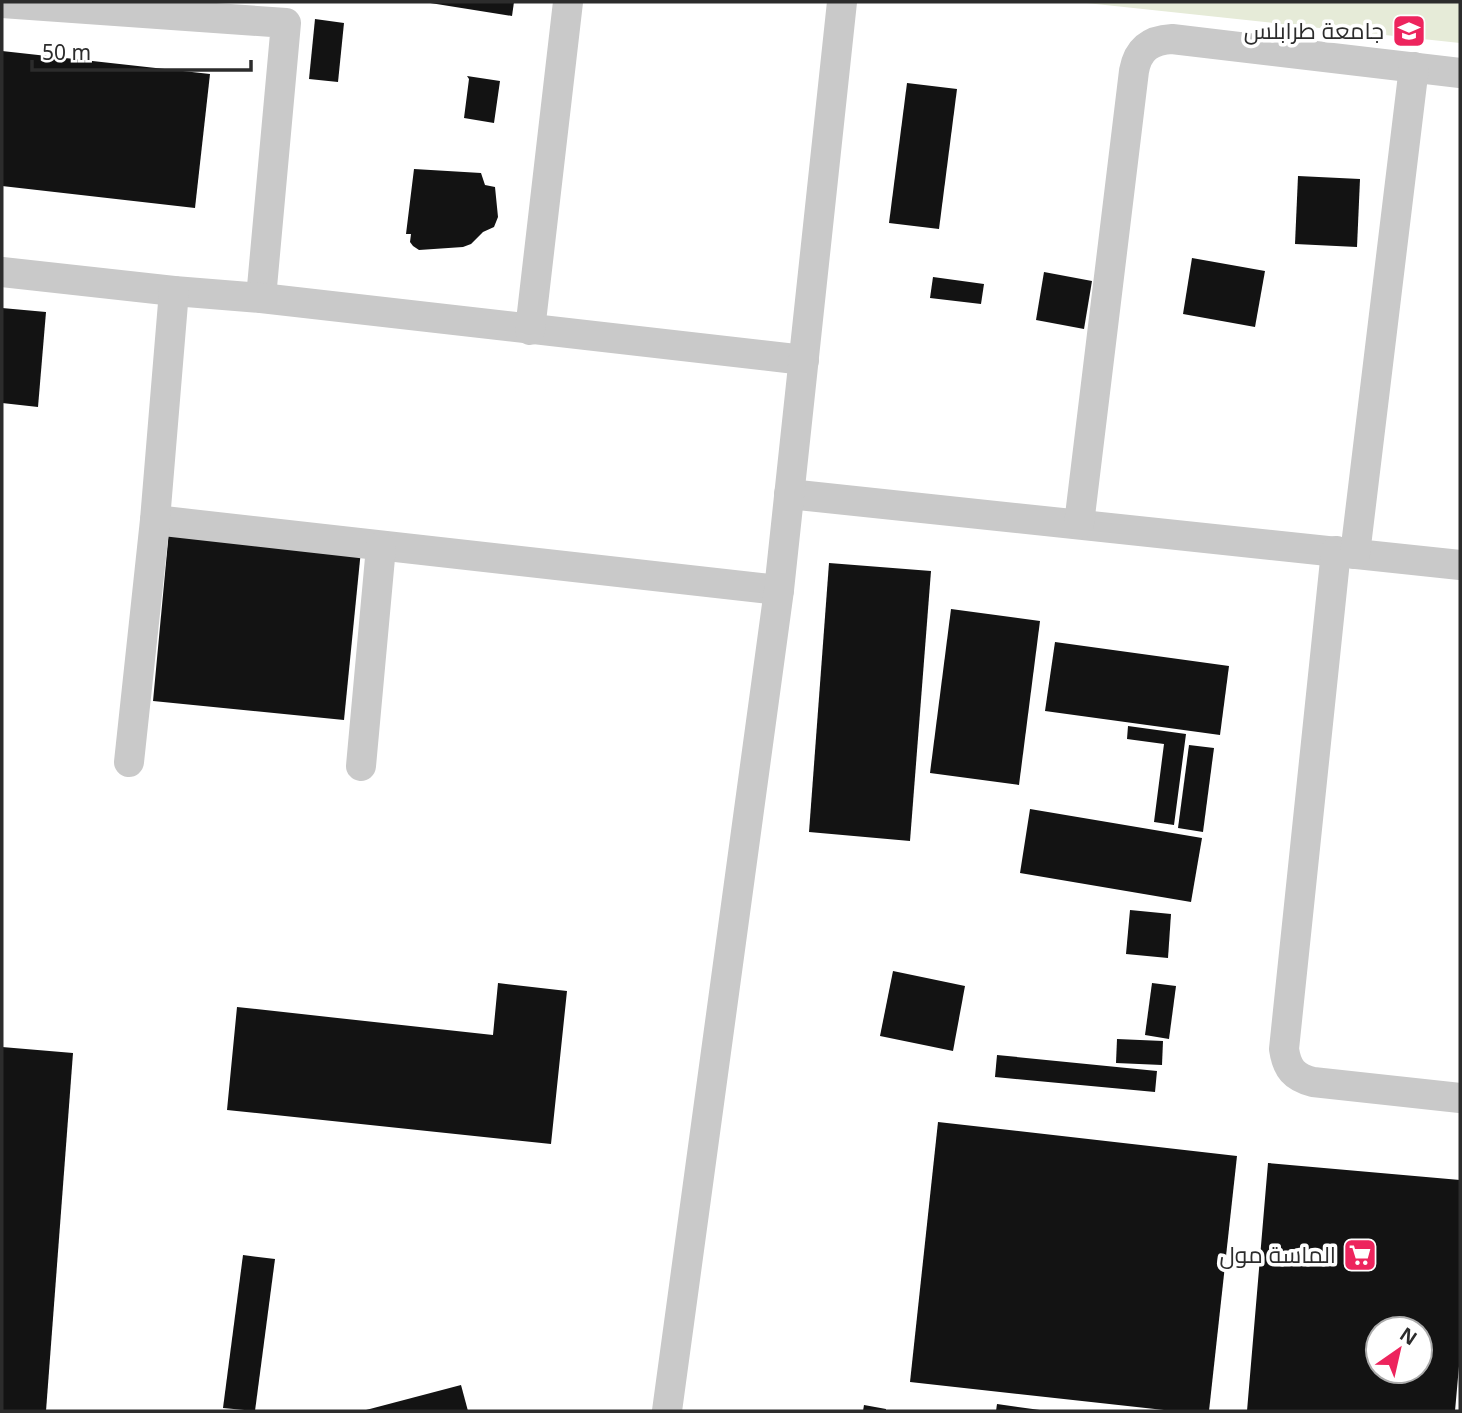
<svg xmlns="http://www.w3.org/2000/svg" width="1462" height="1413" font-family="'Noto Sans',Cairo,sans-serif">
  <rect width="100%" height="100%" fill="#fff"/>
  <path fill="#e6ebd8" d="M1077,2H1460V43Z"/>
  <g fill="#131313" fill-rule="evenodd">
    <path d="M424,2H514L512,16Z"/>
    <path d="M315,19L344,23L338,82L309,79Z"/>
    <path d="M2,51L210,74L195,208L2,186Z"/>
    <path d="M467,76L500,81L494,123L464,118L469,79Z"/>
    <path d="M907,83L957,89L939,229L889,223Z"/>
    <path d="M414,169L481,173L485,185L495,187L498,217L494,227L483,232L471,244L463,247L419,250L413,246L410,242L411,234H406Z"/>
    <path d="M1298,176L1360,179L1357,247L1295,244Z"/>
    <path d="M1192,258L1265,271L1255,327L1183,314Z"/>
    <path d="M1044,272L1092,281L1084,329L1036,320Z"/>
    <path d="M933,277L984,284L981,304L930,298Z"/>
    <path d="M2,308L46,312L38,407L2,403Z"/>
    <path d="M169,531L361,550L344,720L153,701Z"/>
    <path d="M829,563L931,571L910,841L809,832Z"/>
    <path d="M951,609L1040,621L1019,785L930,773Z"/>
    <path d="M1055,642L1229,666L1220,735L1045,711Z"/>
    <path d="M1128,726L1186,734L1174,825L1154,822L1164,744L1127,739Z"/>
    <path d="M1189,745L1214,748L1203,832L1178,828Z"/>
    <path d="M1030,809L1202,838L1191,902L1020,873Z"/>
    <path d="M1130,910L1171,914L1168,958L1126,954Z"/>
    <path d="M893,971L965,986L953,1051L880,1036Z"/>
    <path d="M498,983L567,991L551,1144L227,1110L237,1007L493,1035Z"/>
    <path d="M1152,983L1176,986L1169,1039L1145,1035Z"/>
    <path d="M1117,1039L1163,1041L1162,1065L1116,1063Z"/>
    <path d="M2,1047L73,1053L46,1411H2Z"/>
    <path d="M997,1055L1157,1071L1155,1092L995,1077Z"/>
    <path d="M938,1122L1237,1156L1209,1411H1173L910,1382Z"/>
    <path d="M1268,1163L1460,1180V1355L1455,1411H1247ZM1378,1329H1420V1371H1378Z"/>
    <path d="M243,1255L275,1259L255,1411L223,1408Z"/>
    <path d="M461,1385L468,1411H366V1410Z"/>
    <path d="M997,1404L1040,1410V1411H996Z"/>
    <path d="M864,1405L886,1409V1411H863Z"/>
  </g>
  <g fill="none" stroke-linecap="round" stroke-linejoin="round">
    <g stroke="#c9c9c9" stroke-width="30">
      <path d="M2,3L286,23L261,298"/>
      <path d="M2,272L174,291L261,298L804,360"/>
      <path d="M530,330L568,2"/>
      <path d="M789,494L1460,565"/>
      <path d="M155,520L779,590"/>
      <path d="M1079,524L1134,71C1138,49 1151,40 1172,39L1460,73"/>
      <path d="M1336,551L1284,1049C1287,1069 1294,1077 1313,1082L1460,1098"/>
      <path d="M1355,554L1414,67"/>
      <path d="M129,762L155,520L174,291"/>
      <path d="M361,766L381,547"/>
      <path d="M667,1411L779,590L842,2"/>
    </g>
  </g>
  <defs>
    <symbol id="university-square" viewBox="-11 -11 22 22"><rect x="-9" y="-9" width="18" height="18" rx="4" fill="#ed245d" stroke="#fff"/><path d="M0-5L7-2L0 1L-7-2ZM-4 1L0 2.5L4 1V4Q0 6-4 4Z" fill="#fff"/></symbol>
    <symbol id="supermarket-square" viewBox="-11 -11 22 22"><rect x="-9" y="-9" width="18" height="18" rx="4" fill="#ed245d" stroke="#fff"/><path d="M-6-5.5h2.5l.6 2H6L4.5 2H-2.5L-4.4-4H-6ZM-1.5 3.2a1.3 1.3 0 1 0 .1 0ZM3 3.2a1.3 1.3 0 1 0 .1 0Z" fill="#fff"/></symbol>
  </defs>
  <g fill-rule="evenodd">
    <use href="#university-square" x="1390" y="12" width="38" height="38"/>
    <use href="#supermarket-square" x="1341" y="1236" width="38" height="38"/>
  </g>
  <g text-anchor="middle" stroke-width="7" stroke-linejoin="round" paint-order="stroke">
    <g font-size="23" fill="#2c2c2c" stroke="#fff" text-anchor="end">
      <text x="1384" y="39">جامعة طرابلس</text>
      <text x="1336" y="1263">الماسة مول</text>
    </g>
  </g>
  <rect width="1462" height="1413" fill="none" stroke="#2c2c2c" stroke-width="7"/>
  <g transform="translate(1399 1350) rotate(34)"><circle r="33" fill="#ffffff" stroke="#ababab" stroke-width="2"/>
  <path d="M0-5L12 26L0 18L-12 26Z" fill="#ed245d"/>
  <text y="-10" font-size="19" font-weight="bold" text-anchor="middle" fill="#2c2c2c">N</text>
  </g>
  <path d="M32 60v10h219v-10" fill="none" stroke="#2c2c2c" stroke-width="3.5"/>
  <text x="42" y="60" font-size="21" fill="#2c2c2c" stroke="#ffffff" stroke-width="5" paint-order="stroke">50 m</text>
</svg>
